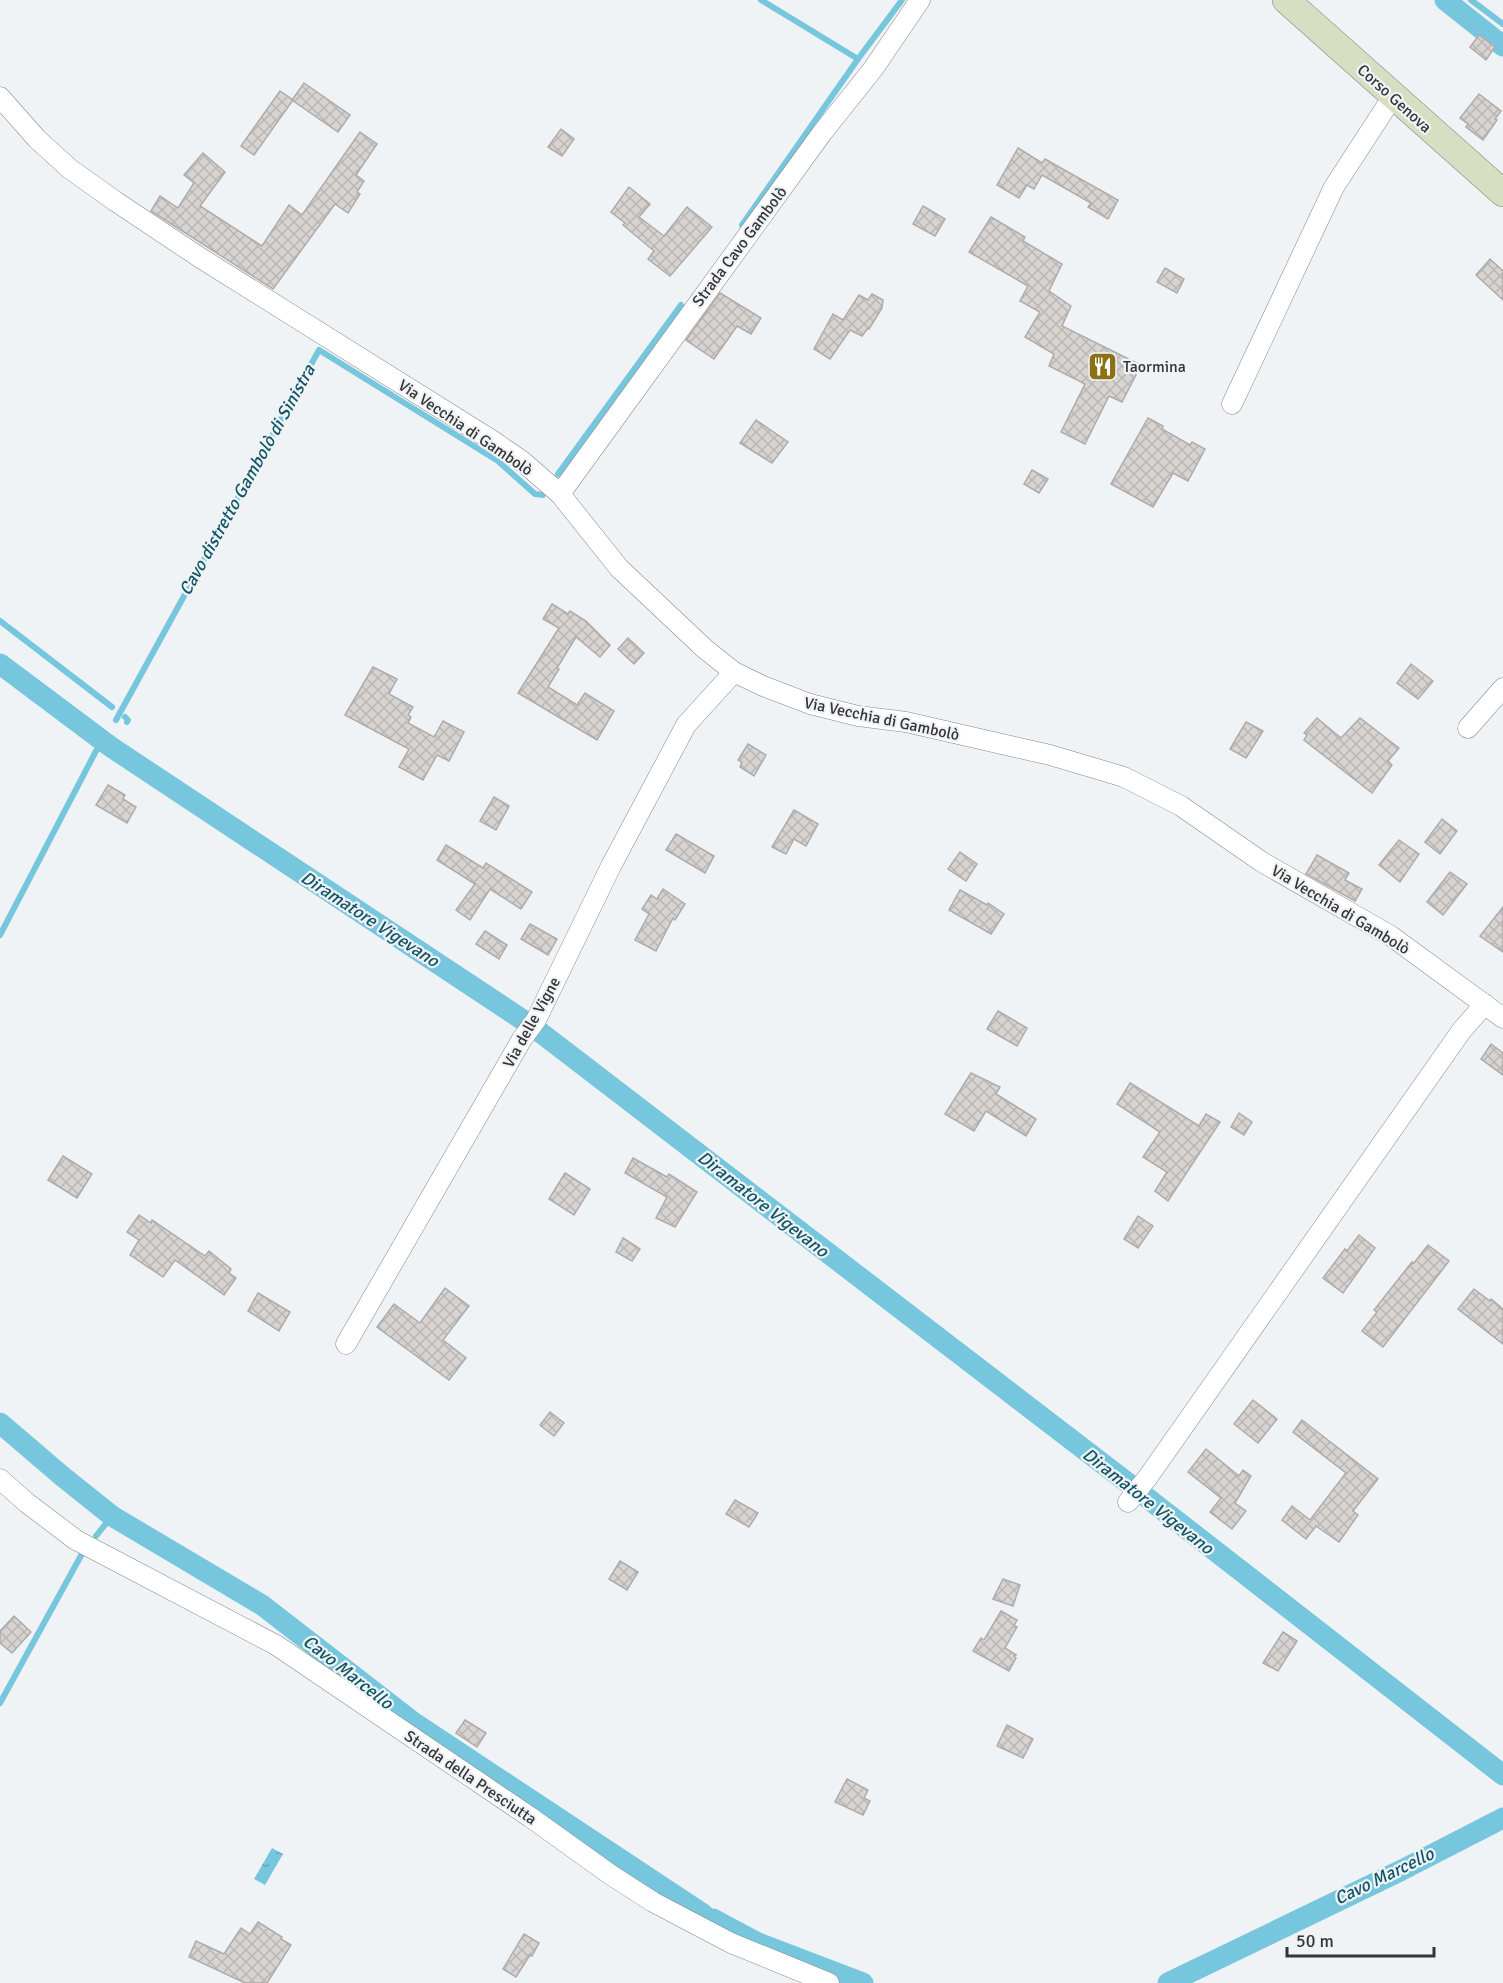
<svg xmlns="http://www.w3.org/2000/svg" width="1503" height="1983" font-family="Signika,sans-serif">
  <defs>
    <pattern id="water-ripples" width="26" height="14" patternUnits="userSpaceOnUse" patternTransform="scale(1.5)"><rect width="26" height="14" fill="#76c6dd"/><path d="M2 4q2-2 4 0t4 0M15 11q2-2 4 0t4 0" fill="none" stroke="#62a2b4"/></pattern>
    <pattern id="building-cross-hatch" width="8" height="8" patternUnits="userSpaceOnUse" patternTransform="scale(1.5)"><rect width="8" height="8" fill="#d7d3d1"/><path d="M0 0l8 8M0 8l8-8" fill="none" stroke="#b9b6b4"/></pattern>
  </defs>
  <rect width="100%" height="100%" fill="#f0f3f6"/>
  <path fill="url(#water-ripples)" d="M272,1848L283,1854L265,1885L254,1879Z"/>
  <g fill="none" stroke-linecap="round" stroke-linejoin="round">
    <g stroke="#76c6dd" stroke-width="6">
      <path d="M761,0L858,59"/>
      <path d="M1471,0L1503,24"/>
      <path d="M742,225L858,59L902,0"/>
      <path d="M558,474L681,305"/>
      <path d="M0,621L112,707"/>
      <path d="M125,717L128,720L127,722"/>
      <path d="M116,720L319,350L498,461L535,494L543,495"/>
      <path d="M111,747L115,741"/>
      <path d="M0,935L96,751"/>
      <path d="M96,1536L112,1516"/>
      <path d="M0,1703L83,1552"/>
    </g>
    <g stroke="#76c6dd" stroke-width="21">
      <path d="M1445,0L1503,46"/>
      <path d="M0,664L111,747L532,1026L1137,1490L1503,1775"/>
      <path d="M0,1423L62,1476L112,1516L262,1605L413,1722L703,1914"/>
      <path d="M713,1919L758,1943L863,1983"/>
      <path d="M1168,1983L1400,1871L1503,1818"/>
    </g>
  </g>
  <g fill="url(#building-cross-hatch)" stroke="#afabaa" stroke-width="1.5">
    <path d="M1479,35L1495,47L1486,60L1470,47Z"/>
    <path d="M304,83L350,115L338,132L292,100Z"/>
    <path d="M280,91L293,100L254,155L241,146Z"/>
    <path d="M1479,94L1501,111L1495,119L1497,120L1483,140L1466,127L1468,124L1460,118Z"/>
    <path d="M561,129L574,139L562,156L548,147Z"/>
    <path d="M360,132L377,144L356,175L364,181L357,192L360,194L348,213L335,204L273,289L151,211L160,196L178,208L194,183L184,175L203,153L225,172L200,206L262,246L289,205L302,215Z"/>
    <path d="M1018,148L1042,163L1045,159L1118,200L1108,219L1088,207L1091,203L1042,175L1034,189L1027,185L1019,198L997,185Z"/>
    <path d="M629,187L650,204L639,217L664,236L687,207L712,227L670,276L648,259L654,251L623,225L625,223L611,212Z"/>
    <path d="M923,206L945,219L935,236L913,224Z"/>
    <path d="M991,217L1025,237L1023,241L1062,264L1049,291L1071,306L1062,326L1141,365L1122,402L1109,396L1085,444L1061,432L1085,384L1049,366L1054,354L1025,337L1040,312L1020,301L1028,286L969,252Z"/>
    <path d="M1490,259L1503,271V300L1476,275Z"/>
    <path d="M1165,268L1184,279L1177,293L1157,282Z"/>
    <path d="M720,293L761,318L751,334L737,326L714,359L686,340Z"/>
    <path d="M872,294L883,300L882,308L869,329L868,328L862,336L850,330L830,359L814,349L833,314L843,320L859,295L868,300Z"/>
    <path d="M1148,418L1163,426L1162,429L1190,445L1192,442L1205,449L1188,481L1173,473L1153,507L1111,484Z"/>
    <path d="M756,420L788,442L772,463L740,443Z"/>
    <path d="M1032,470L1048,479L1039,493L1024,484Z"/>
    <path d="M552,604L568,614L570,611L586,621L610,645L600,657L576,637L557,668L559,669L548,687L577,705L585,693L614,711L597,740L518,693L559,628L543,619Z"/>
    <path d="M628,638L644,653L634,664L618,649Z"/>
    <path d="M1411,664L1433,681L1418,699L1397,683Z"/>
    <path d="M373,667L397,679L389,694L413,707L408,715L411,717L408,723L434,737L443,721L464,732L449,761L437,755L423,780L399,767L409,749L345,715Z"/>
    <path d="M1317,718L1341,738L1360,718L1399,748L1388,761L1392,765L1372,793L1304,740L1307,735L1304,733Z"/>
    <path d="M1246,722L1263,731L1246,758L1230,749Z"/>
    <path d="M748,744L766,755L754,776L740,767L742,762L738,760Z"/>
    <path d="M108,785L125,795L123,799L136,807L127,823L96,805Z"/>
    <path d="M494,797L509,806L496,830L480,821Z"/>
    <path d="M794,810L818,824L806,846L794,839L786,854L772,847Z"/>
    <path d="M1442,819L1457,831L1440,854L1425,842Z"/>
    <path d="M676,834L714,856L705,873L666,850Z"/>
    <path d="M1399,840L1419,854L1400,882L1379,865Z"/>
    <path d="M446,845L483,868L486,863L532,892L521,909L490,889L470,920L456,910L475,884L437,860Z"/>
    <path d="M960,852L977,864L966,881L948,869Z"/>
    <path d="M1317,855L1349,873L1345,880L1362,889L1355,901L1306,874Z"/>
    <path d="M1450,872L1467,884L1443,915L1427,902Z"/>
    <path d="M663,889L685,904L675,920L673,918L656,951L635,940L649,914L642,909L651,895L657,899Z"/>
    <path d="M960,890L987,905L988,903L1004,914L991,934L949,910Z"/>
    <path d="M1503,907V952L1480,936Z"/>
    <path d="M530,924L557,939L548,955L521,939Z"/>
    <path d="M485,931L507,945L499,959L476,944Z"/>
    <path d="M998,1011L1027,1028L1017,1046L987,1029Z"/>
    <path d="M1491,1044L1503,1053V1075L1481,1059Z"/>
    <path d="M971,1073L1000,1087L996,1094L1036,1119L1026,1136L986,1111L974,1131L945,1114Z"/>
    <path d="M1130,1083L1199,1126L1206,1114L1220,1122L1168,1201L1155,1191L1167,1172L1143,1157L1160,1132L1117,1104Z"/>
    <path d="M1239,1113L1252,1122L1244,1135L1231,1127Z"/>
    <path d="M63,1156L92,1174L77,1198L48,1180Z"/>
    <path d="M633,1158L667,1177L669,1174L697,1192L675,1227L656,1218L667,1197L625,1173Z"/>
    <path d="M565,1173L590,1189L574,1215L549,1199Z"/>
    <path d="M139,1215L151,1223L152,1220L205,1256L209,1251L231,1269L229,1273L236,1278L224,1295L175,1260L163,1277L130,1255L139,1240L127,1232Z"/>
    <path d="M1138,1216L1153,1226L1138,1248L1124,1239Z"/>
    <path d="M1359,1235L1375,1248L1343,1293L1323,1278L1345,1249L1347,1251Z"/>
    <path d="M623,1238L640,1249L632,1261L616,1252Z"/>
    <path d="M1428,1245L1449,1261L1383,1347L1362,1331L1377,1312L1374,1310L1412,1262L1414,1263Z"/>
    <path d="M445,1288L469,1306L443,1340L466,1358L449,1380L377,1327L394,1304L420,1323Z"/>
    <path d="M1474,1289L1490,1301L1491,1299L1503,1309V1344L1458,1309Z"/>
    <path d="M258,1293L290,1312L279,1331L248,1311Z"/>
    <path d="M1253,1400L1277,1419L1258,1443L1234,1424Z"/>
    <path d="M550,1412L564,1423L554,1436L540,1425Z"/>
    <path d="M1302,1420L1378,1479L1353,1511L1358,1515L1339,1542L1316,1526L1306,1539L1282,1520L1292,1506L1310,1520L1346,1473L1293,1432Z"/>
    <path d="M1206,1449L1239,1476L1243,1470L1251,1476L1235,1503L1246,1511L1232,1529L1210,1512L1221,1498L1188,1472Z"/>
    <path d="M735,1500L758,1513L749,1527L726,1514Z"/>
    <path d="M620,1561L638,1572L627,1590L609,1579Z"/>
    <path d="M1003,1579L1020,1585L1013,1606L993,1599Z"/>
    <path d="M1001,1611L1017,1620L1014,1626L1017,1627L1005,1648L1016,1655L1014,1656L1016,1658L1009,1671L973,1651L981,1638L984,1640Z"/>
    <path d="M14,1616L31,1632L12,1653L0,1643V1631Z"/>
    <path d="M1283,1632L1297,1641L1278,1671L1263,1663Z"/>
    <path d="M465,1720L486,1733L477,1747L456,1733Z"/>
    <path d="M1007,1725L1033,1739L1023,1758L997,1746Z"/>
    <path d="M847,1779L868,1790L864,1798L870,1801L863,1815L835,1802Z"/>
    <path d="M258,1922L282,1937L281,1939L291,1945L267,1983H245L189,1957L196,1941L224,1954L241,1928L250,1934Z"/>
    <path d="M524,1934L539,1943L532,1956L530,1955L516,1977L503,1969Z"/>
  </g>
  <g fill="none" stroke-linecap="round" stroke-linejoin="round">
    <defs>
      <g id="minor">
        <path d="M0,97L37,139L70,169L115,201L199,257L493,441L522,461L560,494L619,568L705,649L734,672L763,686L810,704L858,716L906,722L1050,755L1124,777L1181,806L1262,862L1391,936L1503,1018"/>
        <path d="M1232,404L1334,187L1386,107L1395,98"/>
        <path d="M560,494L822,133L873,69L920,0"/>
        <path d="M1468,728L1503,688"/>
        <path d="M346,1344L522,1039L536,1020L611,866L686,725L734,672"/>
        <path d="M0,1479L27,1503L76,1540L276,1645L530,1817L611,1875L653,1902L731,1943L829,1983"/>
        <path d="M1128,1502L1148,1477L1462,1030L1485,1004"/>
      </g>
      <path id="secondary" d="M1286,0L1503,193"/>
    </defs>
    <use href="#minor" stroke="#85878a" stroke-width="21"/>
    <use href="#secondary" stroke="#85878a" stroke-width="28"/>
    <use href="#minor" stroke="#fff" stroke-width="20"/>
    <use href="#secondary" stroke="#d8dec1" stroke-width="27"/>
  </g>
  <defs>
    <symbol id="restaurant-square" viewBox="-11 -11 22 22"><rect x="-9" y="-9" width="18" height="18" rx="4" fill="#8c7013" stroke="#f0f3f6"/><path d="M-5-6h1v4h1v-4h1v4h1v-4h1v5L-1.5 .5V6h-2V.5L-5-1ZM5-6V6H3V1.5H1.5Q1.5-4 5-6Z" fill="#fff"/></symbol>
  </defs>
  <g fill-rule="evenodd">
    <use href="#restaurant-square" x="1086" y="350" width="33" height="33"/>
  </g>
  <g text-anchor="middle" stroke-width="4.5" stroke-linejoin="round" paint-order="stroke">
    <g font-size="16" fill="#343536" stroke="#f0f3f6">
      <text transform="translate(1395 98) rotate(42)" y="6">Corso Genova</text>
      <text transform="translate(739 246) rotate(-53)" y="6">Strada Cavo Gambolò</text>
      <text transform="translate(466 427) rotate(34)" y="6">Via Vecchia di Gambolò</text>
      <text transform="translate(882 718) rotate(12)" y="6">Via Vecchia di Gambolò</text>
      <text transform="translate(1341 909) rotate(31)" y="6">Via Vecchia di Gambolò</text>
      <text transform="translate(531 1022) rotate(-61)" y="6">Via delle Vigne</text>
      <text transform="translate(471 1777) rotate(34)" y="6">Strada della Presciutta</text>
    </g>
    <g font-size="16" fill="#343536" stroke="#f0f3f6" text-anchor="start">
      <text x="1123" y="372">Taormina</text>
    </g>
    <g font-size="18" font-style="italic" fill="#115666" stroke="#f0f3f6">
      <text transform="translate(247 480) rotate(-61)" y="6">Cavo distretto Gambolò di Sinistra</text>
      <text transform="translate(370 919) rotate(33)" y="6">Diramatore Vigevano</text>
      <text transform="translate(763 1204) rotate(38)" y="6">Diramatore Vigevano</text>
      <text transform="translate(1148 1501) rotate(38)" y="6">Diramatore Vigevano</text>
      <text transform="translate(348 1672) rotate(38)" y="6">Cavo Marcello</text>
      <text transform="translate(1384 1876) rotate(-26)" y="6">Cavo Marcello</text>
    </g>
  </g>
  <path d="M1287 1947v9h147v-9" fill="none" stroke="#343536" stroke-width="3"/>
  <text x="1296" y="1947" font-size="18" fill="#343536" stroke="#f0f3f6" stroke-width="4.5" paint-order="stroke">50 m</text>
</svg>
